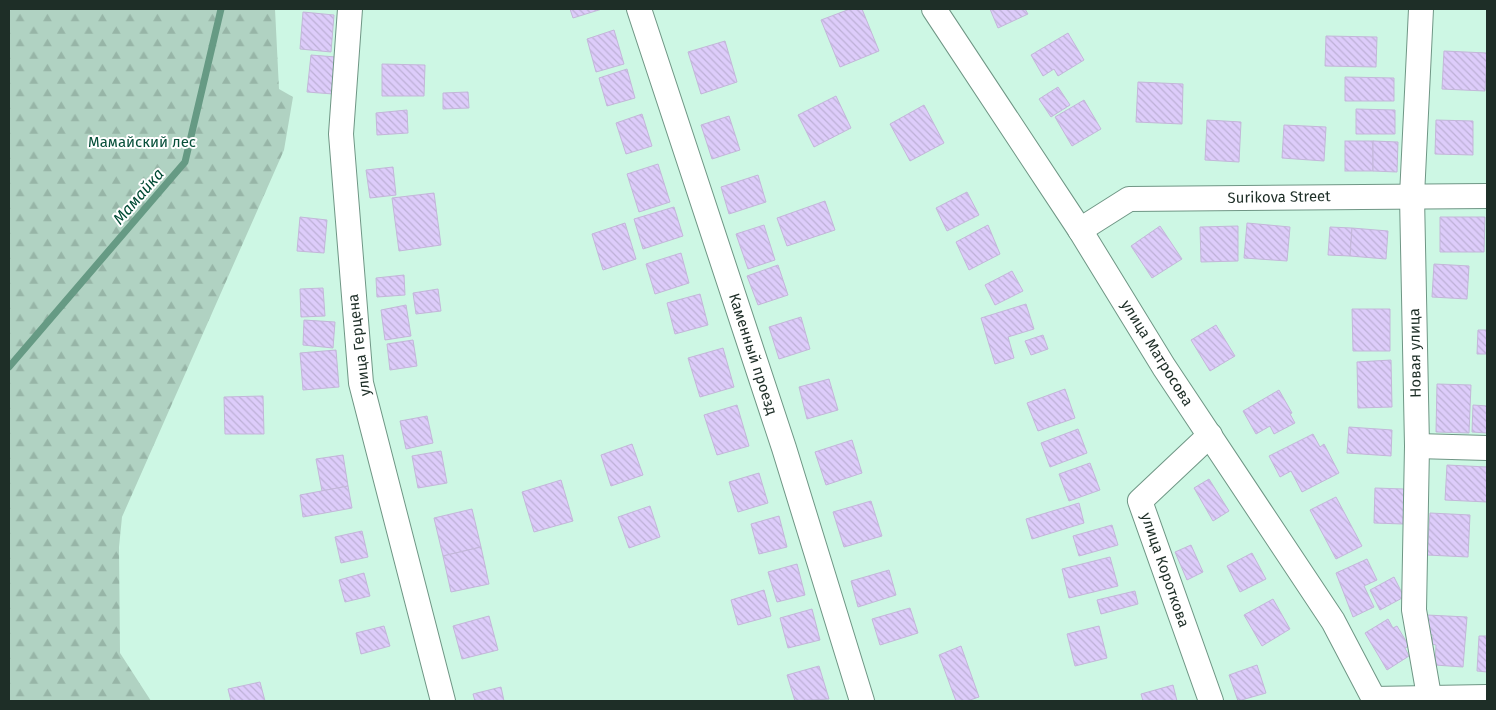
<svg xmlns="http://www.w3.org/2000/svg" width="1496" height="710" font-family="'Fira Sans',sans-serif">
  <defs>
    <pattern id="forest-firs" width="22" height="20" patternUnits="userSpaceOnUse" patternTransform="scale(1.25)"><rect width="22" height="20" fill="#b0d2c2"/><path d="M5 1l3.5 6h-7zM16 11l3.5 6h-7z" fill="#97b5a7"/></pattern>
    <pattern id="building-back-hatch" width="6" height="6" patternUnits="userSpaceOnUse" patternTransform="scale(1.25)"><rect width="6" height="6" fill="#ddccfa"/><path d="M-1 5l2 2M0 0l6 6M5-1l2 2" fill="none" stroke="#bdb0d6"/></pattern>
  </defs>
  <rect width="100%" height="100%" fill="#cdf7e4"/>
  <path fill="url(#forest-firs)" d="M12,9H275L279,89L293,97L284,150L122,517L119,547L120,653L151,701H9V11Z"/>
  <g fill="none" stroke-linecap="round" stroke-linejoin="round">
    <path stroke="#669a84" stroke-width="7" d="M9,367L185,162L221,9"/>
  </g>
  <g fill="url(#building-back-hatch)" stroke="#c3b7d9">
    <path d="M570,9H602L573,18Z"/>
    <path d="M850,9H862L879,51L840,67L821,20Z"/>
    <path d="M990,9H1025L1028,14L998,28Z"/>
    <path d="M303,12L334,15L331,52L300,49Z"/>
    <path d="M614,30L624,64L596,72L587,39Z"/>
    <path d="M1068,33L1084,60L1058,76L1054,69L1043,76L1031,55Z"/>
    <path d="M1326,36L1377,37L1376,67L1325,66Z"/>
    <path d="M725,41L737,82L701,94L688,52Z"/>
    <path d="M1444,51L1487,53L1485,91L1442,89Z"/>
    <path d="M311,55L336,57L333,94L307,92Z"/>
    <path d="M382,64L425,65L424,96H382Z"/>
    <path d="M627,69L635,98L607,106L599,78Z"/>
    <path d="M1345,77L1394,78V101H1345Z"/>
    <path d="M1138,82L1183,84L1182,124L1136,122Z"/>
    <path d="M1058,87L1070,105L1051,117L1039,99Z"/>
    <path d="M468,92L469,108L443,109V93Z"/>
    <path d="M836,96L851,128L814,147L798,115Z"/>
    <path d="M1084,100L1101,129L1072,146L1055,117Z"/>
    <path d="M924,105L944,143L910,161L890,124Z"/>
    <path d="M1356,109L1395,110V134H1356Z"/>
    <path d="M407,110L408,133L377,135L376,113Z"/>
    <path d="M642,114L652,146L626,154L616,123Z"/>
    <path d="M729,116L740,150L712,159L701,125Z"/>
    <path d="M1207,120L1241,122L1239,162L1205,160Z"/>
    <path d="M1436,120L1473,121V155L1435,154Z"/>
    <path d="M1284,125L1326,127L1324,161L1282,158Z"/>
    <rect x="1345" y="141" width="28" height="30"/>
    <path d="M1373,141L1398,142L1397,172L1373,171Z"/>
    <path d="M658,164L670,202L639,212L627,174Z"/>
    <path d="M393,167L396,195L370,198L366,170Z"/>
    <path d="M758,175L766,202L729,214L721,187Z"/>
    <path d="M967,192L979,215L947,231L936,208Z"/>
    <path d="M434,193L441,245L399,251L392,198Z"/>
    <path d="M825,201L835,230L787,246L777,218Z"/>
    <path d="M674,207L683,236L643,249L634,219Z"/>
    <path d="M300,217L327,220L324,253L297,251Z"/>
    <path d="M1440,217H1485L1484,252H1440Z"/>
    <path d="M625,223L636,259L603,270L592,234Z"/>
    <path d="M1247,223L1290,227L1287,261L1244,258Z"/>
    <path d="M764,225L775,260L748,269L736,234Z"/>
    <path d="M988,225L1000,254L969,270L956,242Z"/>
    <path d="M1160,226L1182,259L1152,278L1131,246Z"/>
    <path d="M1238,226V261L1201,262L1200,227Z"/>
    <path d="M1330,227L1352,228L1350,256L1328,255Z"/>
    <path d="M1352,228L1388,231L1386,259L1350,256Z"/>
    <path d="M681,253L689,283L655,294L646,264Z"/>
    <path d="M1434,264L1469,266L1467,299L1432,297Z"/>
    <path d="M778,265L788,295L758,305L747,276Z"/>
    <path d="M1012,271L1023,291L995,305L985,285Z"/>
    <path d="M404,275L405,295L377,297L376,278Z"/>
    <path d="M323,288L325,316L301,317L300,289Z"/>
    <path d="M438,289L441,311L416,314L413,293Z"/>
    <path d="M700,294L708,325L675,334L667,303Z"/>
    <path d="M1026,304L1034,329L1008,337L1014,358L995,364L981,318Z"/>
    <path d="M406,305L411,336L385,340L381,310Z"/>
    <path d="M1352,309H1390V351H1353Z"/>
    <path d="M801,317L810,349L779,359L769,327Z"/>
    <path d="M304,320L335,322L333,348L303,345Z"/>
    <path d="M1216,325L1235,356L1210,371L1191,340Z"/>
    <path d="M1478,330H1487V354H1477Z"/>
    <path d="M1043,335L1048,349L1031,355L1025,341Z"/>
    <path d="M413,340L417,366L390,370L387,344Z"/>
    <path d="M723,348L734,387L700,397L688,358Z"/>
    <path d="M336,350L339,387L303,390L300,353Z"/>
    <path d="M1391,360L1392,407L1358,408L1357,362Z"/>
    <path d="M829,379L838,410L807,419L799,387Z"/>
    <path d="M1437,384L1471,385L1469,433L1436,432Z"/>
    <path d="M1065,389L1075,418L1038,431L1027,403Z"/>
    <path d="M1279,390L1292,413L1290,414L1295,423L1274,434L1270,426L1256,434L1243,411Z"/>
    <path d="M263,396L264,434H225L224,397Z"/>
    <path d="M737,405L749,446L717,455L704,415Z"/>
    <path d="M1473,405L1487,406V433L1472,432Z"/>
    <path d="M427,416L433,443L406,449L400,421Z"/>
    <path d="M1349,427L1392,430L1391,456L1347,453Z"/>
    <path d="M1078,429L1087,453L1050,467L1041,443Z"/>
    <path d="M1313,434L1320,447L1324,444L1339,473L1302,492L1291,471L1280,477L1269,456Z"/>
    <path d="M852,440L862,473L826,485L815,452Z"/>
    <path d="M632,444L643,475L611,486L601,455Z"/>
    <path d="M441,451L447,483L418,488L412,456Z"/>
    <path d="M343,455L348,486L322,491L316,459Z"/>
    <path d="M1090,463L1100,490L1069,501L1059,474Z"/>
    <path d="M1447,465L1487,467V502L1445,500Z"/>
    <path d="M759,473L768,503L738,512L729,482Z"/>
    <path d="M1209,479L1229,511L1213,521L1194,488Z"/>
    <path d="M561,480L573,521L534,532L522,492Z"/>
    <path d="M348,486L352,508L303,517L300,495Z"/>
    <path d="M1375,488L1404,489L1403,524L1374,523Z"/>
    <path d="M1336,497L1362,546L1336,559L1310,510Z"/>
    <path d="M871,501L882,536L844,547L833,512Z"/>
    <path d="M1079,503L1084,523L1032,539L1026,519Z"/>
    <path d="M650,506L660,537L629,548L618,517Z"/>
    <path d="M472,509L481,547L443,556L434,518Z"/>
    <path d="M1430,513L1470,515L1468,557L1427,555Z"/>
    <path d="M779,516L787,547L759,554L751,524Z"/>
    <path d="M1112,525L1118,545L1079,556L1073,536Z"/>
    <path d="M362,531L368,557L341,563L335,537Z"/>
    <path d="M1191,545L1203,572L1187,580L1175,552Z"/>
    <path d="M481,547L489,584L451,592L443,556Z"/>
    <path d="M1252,553L1266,579L1240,592L1227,566Z"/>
    <path d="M1110,557L1118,586L1069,598L1062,569Z"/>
    <path d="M1367,559L1377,580L1364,586L1374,607L1353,617L1336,573Z"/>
    <path d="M797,564L805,595L777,602L768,572Z"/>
    <path d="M889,570L896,595L858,607L851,581Z"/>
    <path d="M364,573L370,596L345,602L339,580Z"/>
    <path d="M1394,577L1404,597L1380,610L1370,590Z"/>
    <path d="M764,590L771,616L738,625L731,600Z"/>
    <path d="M1135,591L1138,604L1101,614L1097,600Z"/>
    <path d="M1273,599L1290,629L1262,646L1244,615Z"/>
    <path d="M910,608L918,633L880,645L872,619Z"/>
    <path d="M812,609L820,640L788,648L780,618Z"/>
    <path d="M1427,615L1467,617L1463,667L1435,665L1436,645L1432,644L1433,635L1426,634Z"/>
    <path d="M489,616L498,650L462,659L453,626Z"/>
    <path d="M1388,619L1393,628L1397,626L1409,646L1405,648L1409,656L1387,670L1365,633Z"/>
    <path d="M384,626L390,646L361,654L356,633Z"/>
    <path d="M1099,626L1107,658L1075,666L1067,634Z"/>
    <path d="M1479,636H1487V672L1477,671Z"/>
    <path d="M961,646L979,697L967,701H956L939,655Z"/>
    <path d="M1257,665L1266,693L1238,701L1229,675Z"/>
    <path d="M819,666L829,699L795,701L787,675Z"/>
    <path d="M260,682L265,701H231L228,689Z"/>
    <path d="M1173,685L1177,701H1143L1141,694Z"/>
    <path d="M501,687L504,701H475L473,694Z"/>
  </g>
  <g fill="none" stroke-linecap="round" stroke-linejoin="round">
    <defs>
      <g id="street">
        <path d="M350,9L341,134L361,383L443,701"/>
        <path d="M639,9L784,448L862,701"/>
        <path d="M934,9L1080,230L1164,367L1333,621L1375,701"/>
        <path d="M1421,9L1412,196L1417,446L1414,610L1429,696"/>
        <path d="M1080,230L1129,199L1487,196"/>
        <path d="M1210,435L1140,501L1211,701"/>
        <path d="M1417,446L1487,448"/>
        <path d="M1373,699L1487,697"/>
      </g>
    </defs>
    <use href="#street" stroke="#6f9685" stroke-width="26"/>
    <use href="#street" stroke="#fff" stroke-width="24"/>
  </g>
  <g text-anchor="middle" stroke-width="4" stroke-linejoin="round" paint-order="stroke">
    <g font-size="15" fill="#064f39" stroke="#fff">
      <text x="142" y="147">Мамайский лес</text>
    </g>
    <g font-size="15" fill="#1e2e27" stroke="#fff">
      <text transform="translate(1279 197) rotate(-1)" y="5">Surikova Street</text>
      <text transform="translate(359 345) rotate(-97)" y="5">улица Герцена</text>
      <text transform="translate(1157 353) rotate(58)" y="5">улица Матросова</text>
      <text transform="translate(1415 353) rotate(-91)" y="5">Новая улица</text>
      <text transform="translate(753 354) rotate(72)" y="5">Каменный проезд</text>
      <text transform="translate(1165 570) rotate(71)" y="5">улица Короткова</text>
    </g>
    <g font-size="16" font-style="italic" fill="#004a34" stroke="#fff">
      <text transform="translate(138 196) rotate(-49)" y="6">Мамайка</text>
    </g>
  </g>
  <rect width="1496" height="710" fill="none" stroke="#1e2e27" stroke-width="20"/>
</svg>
